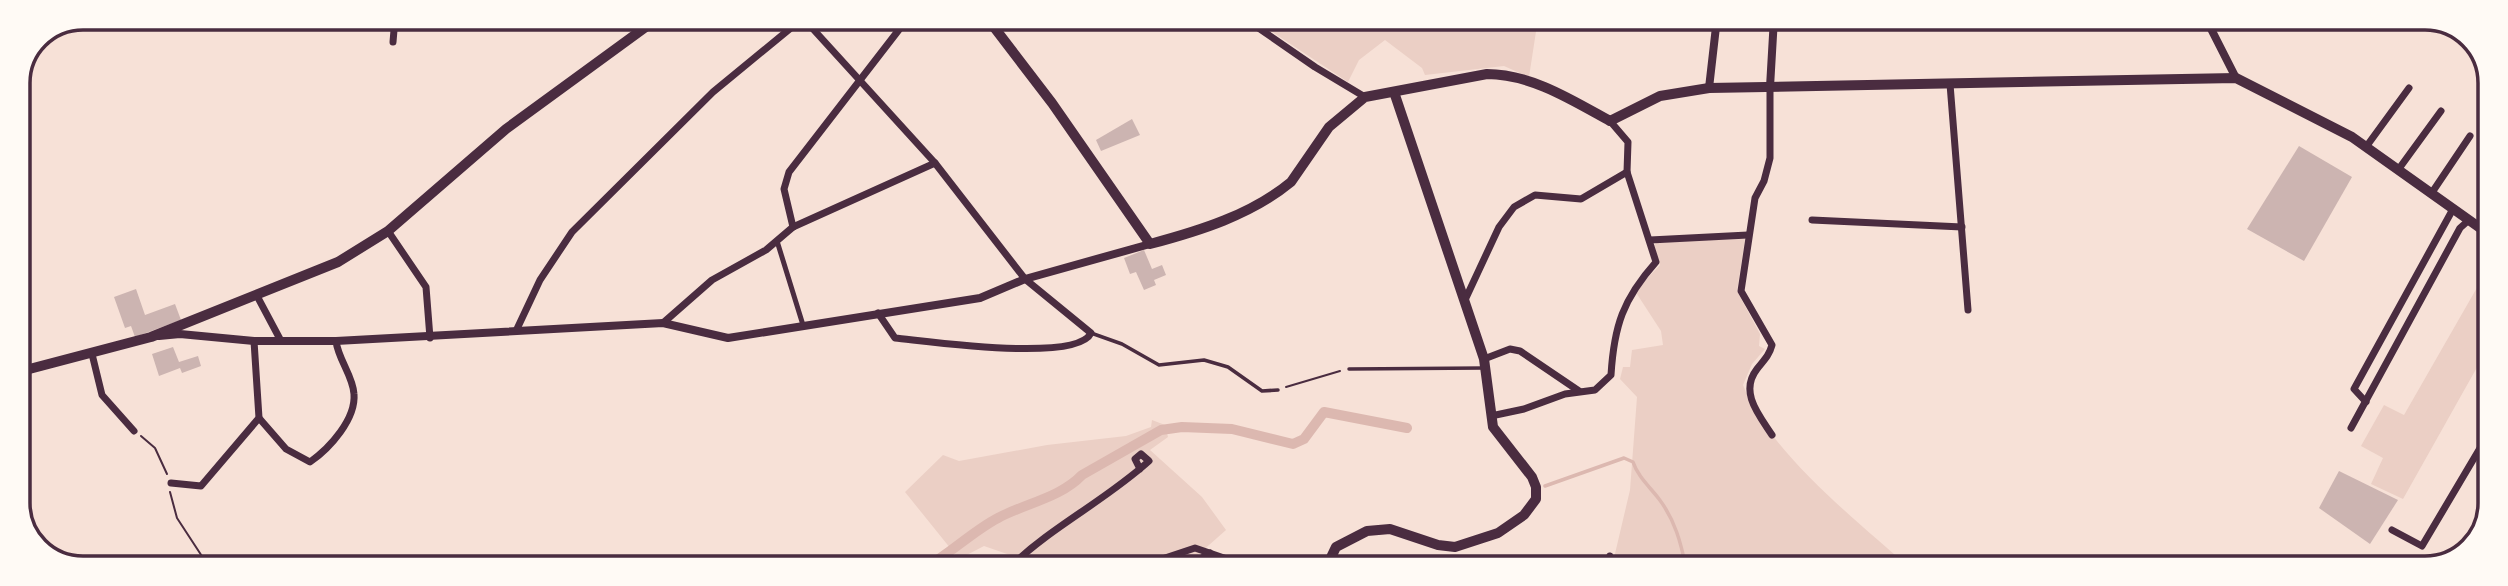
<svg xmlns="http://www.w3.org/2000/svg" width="2508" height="586" font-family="'Noto Sans',sans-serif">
  <rect width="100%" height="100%" fill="#f7e1d7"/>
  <g fill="#ebcfc5">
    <path d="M1251,18H1548L1537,25L1529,77L1504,66L1425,75L1422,68L1385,40L1359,60L1348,82Z"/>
    <path d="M1745,239L1737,291L1760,334L1759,346L1765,349L1752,364L1743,385C1768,451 1857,521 1910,568H1619L1614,558L1630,490L1637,397L1620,379L1623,367H1630L1632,350L1663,345L1661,331L1635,291L1660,265L1654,245L1659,241Z"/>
    <path d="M2490,265L2489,346L2403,499L2371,484L2383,458L2361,446L2384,405L2404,415Z"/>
    <path d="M1152,420L1165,425L1168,437L1150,450L1202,497L1226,530L1183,568H998L1010,555L984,546L959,559L905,492L943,455L959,461L1047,445L1126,436L1151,427Z"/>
  </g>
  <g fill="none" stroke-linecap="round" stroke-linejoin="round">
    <path stroke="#dcb8b0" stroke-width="3.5" d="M1545,486L1624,458L1633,462C1638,477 1650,487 1659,499C1675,520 1681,543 1686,568"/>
    <path stroke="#dcb8b0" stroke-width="10" d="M925,568C951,553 973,531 998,518C1026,503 1060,498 1082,475L1161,430L1182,427L1232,429L1293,444L1304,439L1324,412L1407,428"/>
  </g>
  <g fill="#ccb4b1">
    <path d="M1132,119L1140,135L1101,151L1096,140Z"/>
    <path d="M2299,146L2352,177L2304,261L2247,229Z"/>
    <path d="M1144,250L1152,269L1162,265L1166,275L1154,280L1156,285L1144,290L1136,272L1130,274L1124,258Z"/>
    <path d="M136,289L145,315L175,304L181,320L135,337L131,326L125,328L114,297Z"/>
    <path d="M173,347L179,362L198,356L201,366L182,373L180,368L159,376L152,354Z"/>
    <path d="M2339,471L2398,500L2370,544L2319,508Z"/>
  </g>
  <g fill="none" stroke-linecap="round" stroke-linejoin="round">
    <g stroke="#4a2c40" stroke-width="2">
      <path d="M1286,387L1340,371"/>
      <path d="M141,436L155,448L167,474"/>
      <path d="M170,492L177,518L209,567"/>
    </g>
    <g stroke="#4a2c40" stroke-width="3.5">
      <path d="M1091,333L1122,344L1159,365L1204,360L1228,367L1262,391L1278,390"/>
      <path d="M1349,369L1484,368"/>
    </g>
    <path stroke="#4a2c40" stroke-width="5" d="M777,241L803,325"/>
    <g stroke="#4a2c40" stroke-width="7">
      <path d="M803,18L935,163L1025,279L1091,333C1077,363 927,341 895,338L878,313"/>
      <path d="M1244,18L1315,67L1365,97"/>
      <path d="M393,42L395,18"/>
      <path d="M1950,84L1968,310"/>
      <path d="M1770,87V158L1764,181L1755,198L1741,291L1772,345C1769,356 1764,360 1757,369C1739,392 1759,415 1772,435"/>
      <path d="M2366,147L2409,88"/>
      <path d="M2398,170L2441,111"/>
      <path d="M2431,194L2470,136"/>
      <path d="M1812,220L1962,227"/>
      <path d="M793,227L784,189L789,172L908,18"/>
      <path d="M388,231L426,287L430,338"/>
      <path d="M1650,240L1748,235"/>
      <path d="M257,296L281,341"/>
      <path d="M1465,300L1499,227L1514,207L1535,195L1581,199L1627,172"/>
      <path d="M663,323L712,280L766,250L793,227L935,163"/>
      <path d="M516,331L540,280L572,232L713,92L803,18"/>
      <path d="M92,354L102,395L134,431"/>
      <path d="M1484,359L1510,349L1520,351L1579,391"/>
      <path d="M2366,402L2354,389L2453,209"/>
      <path d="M1491,416L1524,409L1565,394L1595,390L1611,375C1614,326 1623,299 1656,262L1627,172L1628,142L1610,121"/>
      <path d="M259,418L286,449L310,462C330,448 356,419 354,394C353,376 338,359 336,341"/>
      <path d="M2351,428L2460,228L2469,220"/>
      <path d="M171,483L201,486L259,418L254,341"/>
      <path d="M2392,530L2422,546L2489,433"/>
      <path d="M1610,556L1613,568"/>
      <path d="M1009,568C1052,526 1105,501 1149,461L1141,454L1135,459L1140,469"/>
      <path d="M1135,568L1195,548L1253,568"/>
      <path d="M1186,568L1210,553"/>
    </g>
    <g stroke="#4a2c40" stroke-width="8">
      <path d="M2206,19L2236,78"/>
      <path d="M1770,87L1774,18"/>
      <path d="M1709,88L1717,18"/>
      <path d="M159,336L180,334L254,341H336L663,323L728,338L980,298L1025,279L1150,244"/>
    </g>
    <g stroke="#4a2c40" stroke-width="10">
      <path d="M987,18L1052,103L1150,244C1199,231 1251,215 1291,182L1329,127L1365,97L1487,74C1531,74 1572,100 1610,121L1660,96L1709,88L2236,78L2352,137L2490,235"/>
      <path d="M18,372L151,337L338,262L388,231L506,129L658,18"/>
      <path d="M1326,568L1336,547L1367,531L1390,529L1438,545L1455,547L1498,533L1524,515L1536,499V487L1532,477L1493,427L1484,359L1394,92"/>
    </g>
  </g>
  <path d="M0 0H2508V586H0ZM83 30H2425A53 53 0 0 1 2478 83V503A53 53 0 0 1 2425 556H83A53 53 0 0 1 30 503V83A53 53 0 0 1 83 30Z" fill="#fffaf5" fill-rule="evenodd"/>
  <path fill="none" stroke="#4a2c40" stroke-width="3.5" d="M83 30H2425A53 53 0 0 1 2478 83V503A53 53 0 0 1 2425 556H83A53 53 0 0 1 30 503V83A53 53 0 0 1 83 30Z"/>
</svg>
